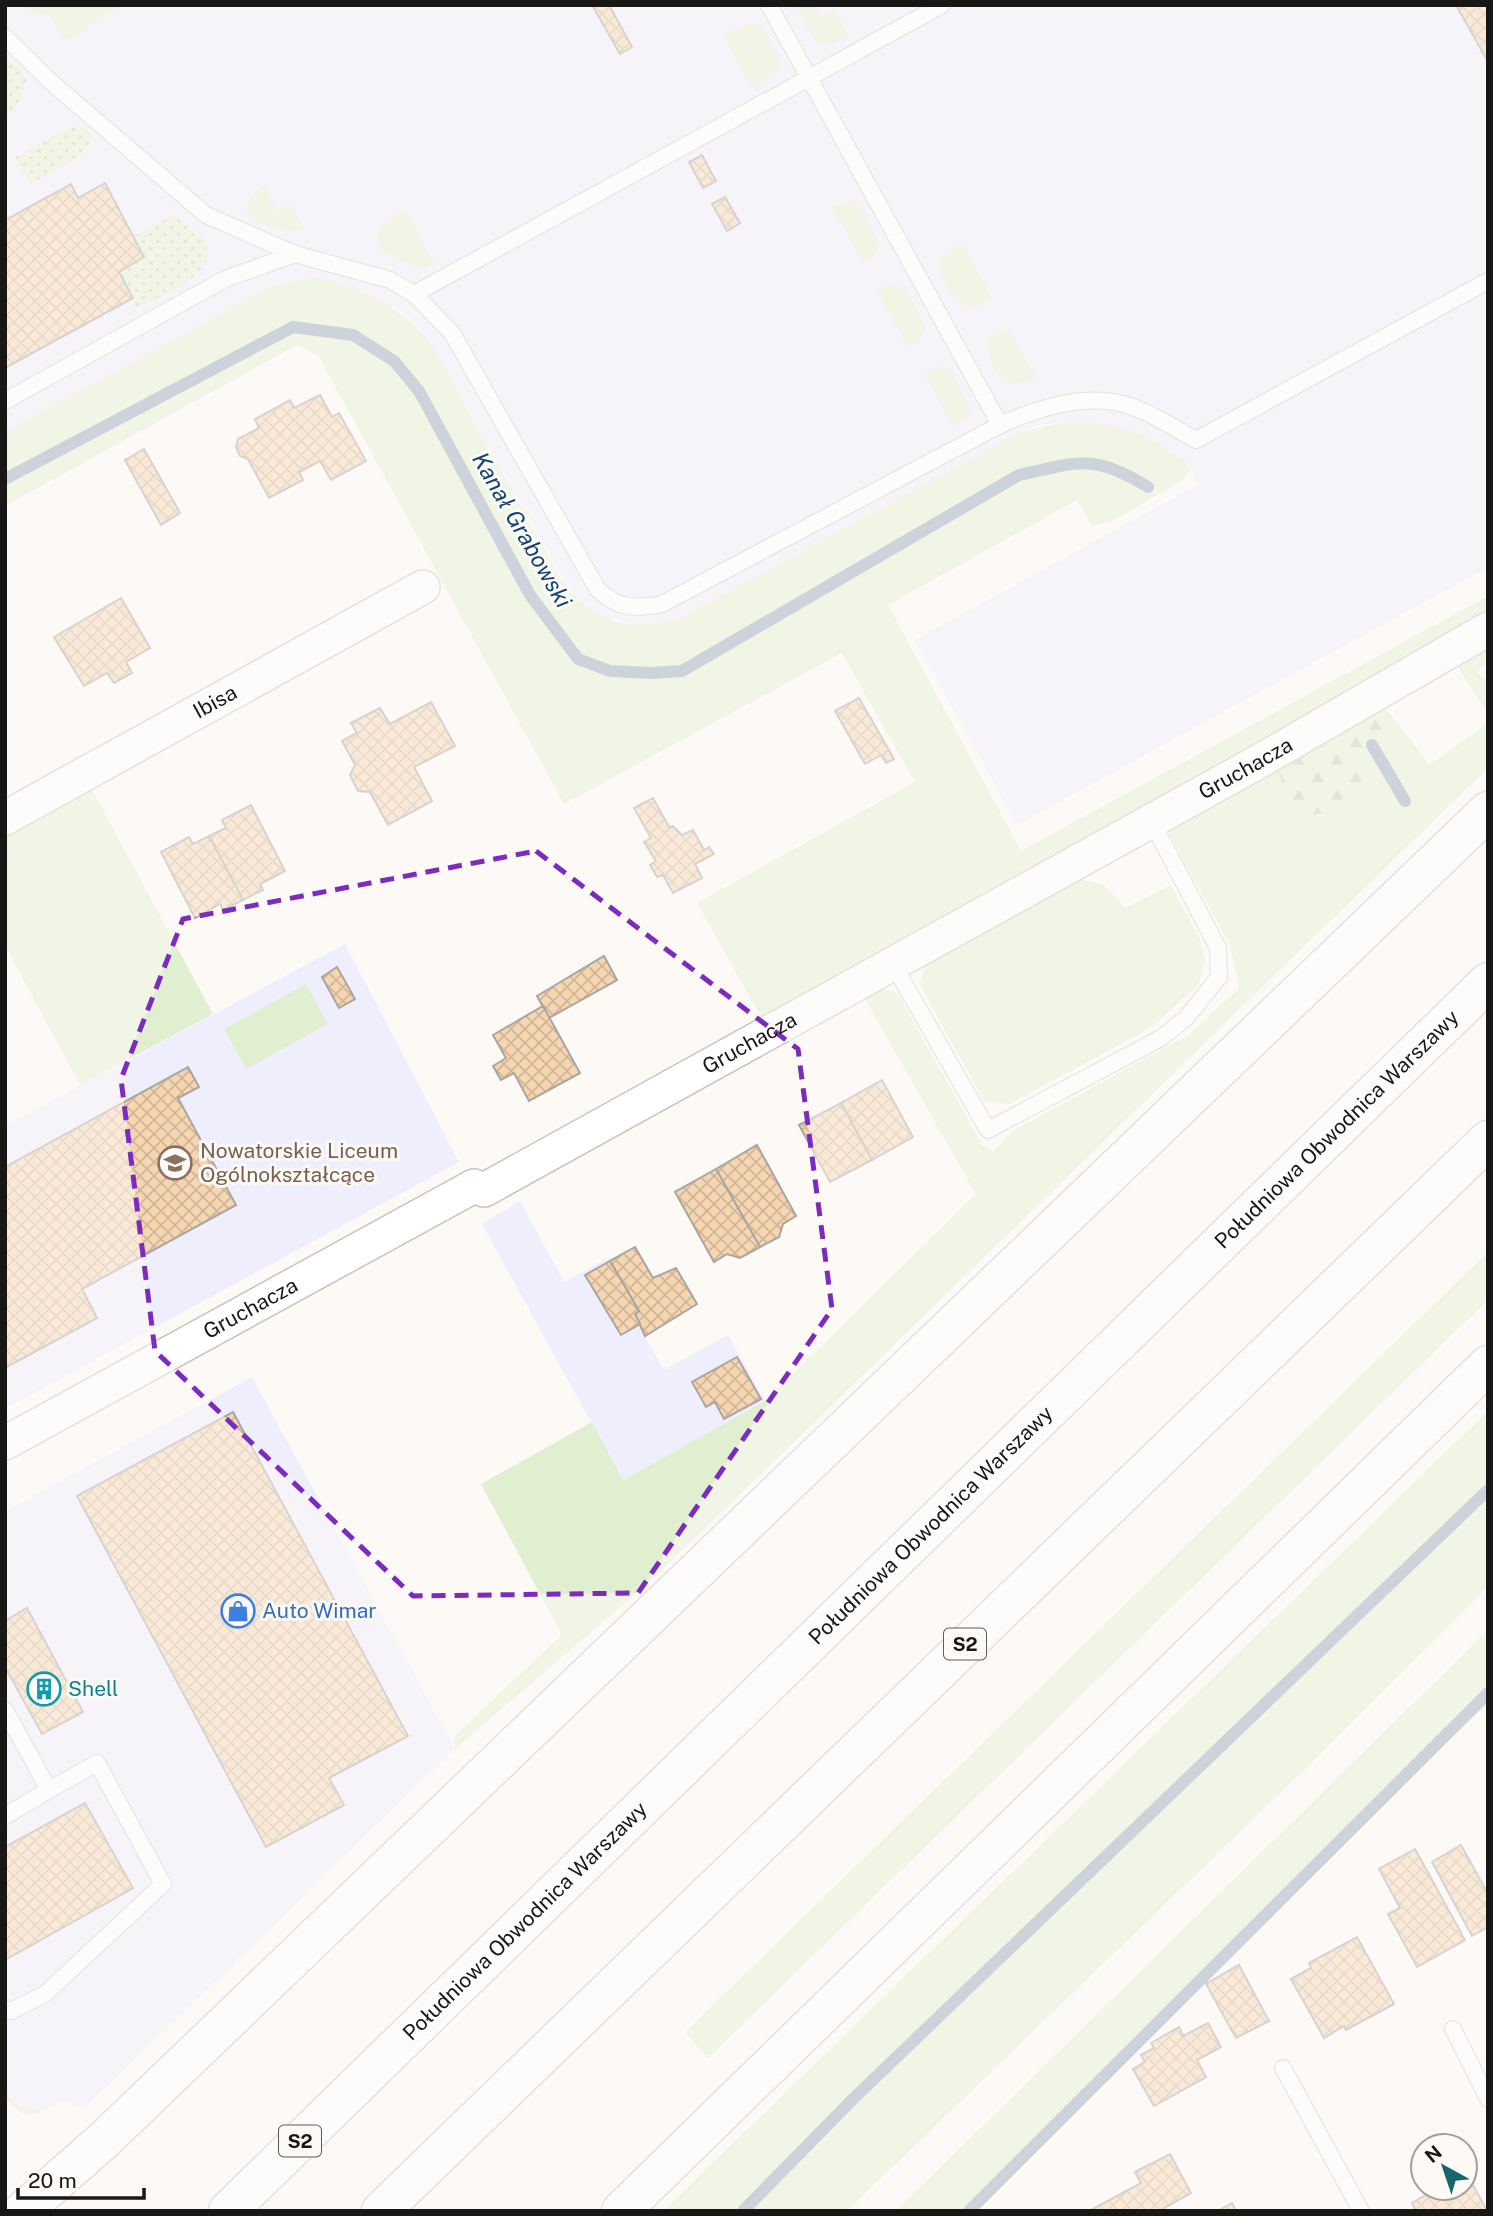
<svg xmlns="http://www.w3.org/2000/svg" width="1493" height="2216" font-family="'Public Sans',sans-serif">
  <defs>
    <pattern id="forest-firs" width="22" height="20" patternUnits="userSpaceOnUse" patternTransform="scale(1.75)"><rect width="22" height="20" fill="#e1efd1"/><path d="M5 1l3.5 6h-7zM16 11l3.5 6h-7z" fill="#c0ccb3"/></pattern>
    <pattern id="park-dots" width="8" height="8" patternUnits="userSpaceOnUse" patternTransform="scale(1.75)"><rect width="8" height="8" fill="#e1efd1"/><path d="M2 2h.1M6 6h.1" fill="none" stroke="#c0ccb3" stroke-width="1.8" stroke-linecap="round"/></pattern>
    <pattern id="building-cross-hatch" width="8" height="8" patternUnits="userSpaceOnUse" patternTransform="scale(1.75)"><rect width="8" height="8" fill="#f5d6b1"/><path d="M0 0l8 8M0 8l8-8" fill="none" stroke="#d1b798"/></pattern>
  </defs>
  <rect width="100%" height="100%" fill="#fdf9f5"/>
  <g fill="#efeefc">
    <path d="M5,5H1488V567L1017,825L915,640L1197,485L1187,460L1150,439L1079,422L1039,425L1013,436L682,617L663,623L636,625L598,616L569,589L430,342L411,320L393,306L5,432Z"/>
    <path d="M345,944L459,1162L5,1409V1126Z"/>
    <path d="M520,1201L564,1282L608,1258L639,1311V1326L664,1370L728,1335L765,1401L623,1480L482,1224Z"/>
    <path d="M252,1377L455,1749L83,2110L64,2100L42,2111L18,2105L5,2089V1511Z"/>
  </g>
  <g fill="#e1efd1">
    <path d="M23,5H122L89,24L76,38L63,39L50,16L29,12Z"/>
    <path d="M797,5H815L821,16L834,9L849,36C825,49 821,51 807,27C803,20 799,13 797,5Z"/>
    <path d="M749,23L761,26L781,64L773,77L752,89L724,36Z"/>
    <path d="M263,185L277,210L290,203L304,229C287,233 260,228 247,215L249,200Z"/>
    <path d="M852,201L859,205L880,244L874,255L863,262L832,207Z"/>
    <path d="M405,211L434,264L420,270L382,250C368,231 390,219 405,211Z"/>
    <path d="M962,244L992,298L973,308C957,306 939,276 939,260Z"/>
    <path d="M314,277C362,288 398,305 430,342L560,577C592,623 628,634 682,617L1013,436C1056,418 1108,417 1150,439C1163,445 1173,455 1187,460L1189,471L1183,480L1111,522L1092,526L1077,500L888,605L1021,851L1488,596V613L1457,637L762,1019L697,903L915,782L842,653L564,804L318,355L297,345L5,506V432L271,287Z"/>
    <path d="M891,284L906,289L926,329L918,341L908,347L877,290Z"/>
    <path d="M1008,329L1037,380L1011,384L994,370L986,346L990,338Z"/>
    <path d="M939,366L952,372L971,410L969,415L953,427L924,373Z"/>
    <path d="M1488,645V659L1477,672L1488,682V714L1456,664Z"/>
    <path d="M1488,723V768L655,1577L455,1749L454,1736L562,1635L481,1484L592,1422L623,1480L765,1401L976,1194L865,999C878,992 887,984 899,996L983,1146L993,1152L1013,1131L1190,1034L1239,988L1230,945L1166,828L1276,766L1290,802L1318,816L1366,788L1359,756L1363,747L1401,727L1429,765Z"/>
    <path d="M90,786L213,1014L80,1085L5,945V832Z"/>
    <path d="M1080,880L1103,884L1125,908L1171,885L1200,940L1205,958L1199,984L1152,1027L1010,1104L984,1101L920,985L926,962L1066,884Z"/>
    <path d="M306,984L328,1024L246,1069L224,1029Z"/>
    <path d="M1488,1252V1300L708,2058L685,2032Z"/>
    <path d="M1488,1411V1586L1330,1745L847,2211H669L666,2208Z"/>
    <path d="M1488,1630V1704L1451,1738L1448,1736L976,2211H896Z"/>
    <path d="M5,2089L18,2105L42,2111C25,2120 18,2110 5,2099Z"/>
  </g>
  <path fill="url(#forest-firs)" d="M1384,707L1401,727L1360,750V765L1367,787C1346,820 1329,810 1300,817L1290,802L1276,766Z"/>
  <g fill="url(#park-dots)">
    <path d="M5,59L20,69L27,80C22,95 19,107 5,115Z"/>
    <path d="M73,126L83,127L93,135L84,154L30,184L15,157Z"/>
    <path d="M176,215C185,223 203,235 207,247C216,276 158,297 137,308L119,272L144,257L133,236Z"/>
  </g>
  <g fill="none" stroke-linecap="round" stroke-linejoin="round">
    <g stroke="#93a5b8" stroke-width="12">
      <path d="M5,479L293,327L353,335L394,361L419,391L530,595L578,659L610,671L650,673L682,671L1019,475C1079,462 1093,453 1148,487"/>
      <path d="M1372,745L1405,801"/>
      <path d="M743,2211L854,2098L1488,1490"/>
      <path d="M969,2211L1488,1693"/>
    </g>
  </g>
  <g fill="url(#building-cross-hatch)" stroke="#a9a6a2" stroke-width="2">
    <path d="M592,5H609L632,47L620,54Z"/>
    <path d="M1456,5H1488V62Z"/>
    <path d="M702,155L716,181L703,188L689,162Z"/>
    <path d="M105,183L144,257L119,272L133,298L5,368V220L71,184L78,198Z"/>
    <path d="M725,197L740,223L727,231L712,204Z"/>
    <path d="M320,395L332,417L339,413L366,461L331,480L320,461L299,472L303,480L269,498L248,459L240,456L236,447L238,439L259,428L255,419L290,400L294,408Z"/>
    <path d="M144,449L180,513L161,525L125,460Z"/>
    <path d="M121,598L150,648L126,662L132,673L114,683L107,673L84,686L54,637Z"/>
    <path d="M859,698L894,759L886,763L881,755L865,764L835,711Z"/>
    <path d="M431,702L455,746L414,767L432,801L388,825L370,792L358,791L350,775L355,765L342,741L357,733L351,723L380,708L390,724Z"/>
    <path d="M653,798L669,827L673,826L682,835L693,830L704,850L709,847L714,854L695,864L702,878L673,893L663,875L657,877L650,865L656,861L644,842L651,838L634,808Z"/>
    <path d="M251,805L285,871L260,884L263,890L243,900L209,836L226,828L222,820Z"/>
    <path d="M209,836L243,900L223,910L220,904L195,918L161,852L189,837L193,844Z"/>
    <path d="M604,956L617,980L549,1018L537,996Z"/>
    <path d="M337,967L355,999L339,1008L322,977Z"/>
    <path d="M543,1006L580,1073L529,1101L514,1073L501,1080L493,1066L506,1058L493,1035Z"/>
    <path d="M188,1067L199,1087L178,1098L236,1205L82,1289L97,1318L5,1368V1167Z"/>
    <path d="M882,1080L913,1137L872,1160L841,1103Z"/>
    <path d="M841,1103L872,1160L830,1182L799,1125Z"/>
    <path d="M757,1145L796,1216L783,1224L779,1237L760,1247L716,1169Z"/>
    <path d="M716,1169L760,1247L740,1258L727,1254L714,1262L675,1192Z"/>
    <path d="M635,1247L653,1278L676,1268L697,1304L645,1336L635,1314L639,1311L610,1261Z"/>
    <path d="M610,1261L639,1311L635,1314L640,1324L621,1335L585,1275Z"/>
    <path d="M737,1357L761,1399L724,1419L715,1402L706,1407L692,1382Z"/>
    <path d="M233,1412L408,1736L329,1778L344,1805L266,1847L77,1496Z"/>
    <path d="M27,1608L83,1712L42,1734L5,1667V1621Z"/>
    <path d="M85,1803L133,1888L5,1960V1847Z"/>
    <path d="M1461,1845L1488,1894V1927L1472,1936L1432,1862Z"/>
    <path d="M1415,1849L1465,1940L1417,1967L1388,1914L1400,1908L1379,1869Z"/>
    <path d="M1357,1937L1394,2004L1346,2030L1344,2026L1324,2038L1291,1979L1311,1968L1309,1963Z"/>
    <path d="M1239,1965L1269,2021L1236,2038L1206,1984Z"/>
    <path d="M1208,2023L1221,2047L1197,2060L1206,2077L1154,2106L1133,2069L1145,2062L1141,2055L1154,2048L1151,2043L1179,2027L1183,2036Z"/>
    <path d="M1170,2154L1191,2193L1159,2211H1089L1141,2183L1135,2172Z"/>
    <path d="M1465,2170L1487,2211H1416L1412,2203L1438,2188H1465Z"/>
    <path d="M1232,2203L1236,2211H1218Z"/>
  </g>
  <g fill="none" stroke-linecap="round" stroke-linejoin="round">
    <defs>
      <g id="lane">
        <path d="M769,5L1000,425"/>
        <path d="M5,37L51,82L206,215L295,254L390,280L414,294L452,333L598,590C618,609 637,609 662,604L1000,425C1040,407 1090,391 1133,407C1155,415 1176,429 1196,440L1488,281"/>
        <path d="M414,294L942,5"/>
        <path d="M5,401L225,279L295,254"/>
        <path d="M893,964L988,1130L1161,1038L1186,1018L1219,977L1218,948L1151,820"/>
        <path d="M5,1710L49,1790L5,1816"/>
        <path d="M5,2010L11,2011L45,1994L163,1884L97,1763L49,1790"/>
        <path d="M1453,2029L1488,2099"/>
        <path d="M1283,2068L1361,2211"/>
      </g>
      <g id="street">
        <path id="s1" d="M5,818L423,587"/>
        <path id="s2" d="M5,1443L474,1186L484,1190L1258,762L1488,629"/>
      </g>
      <g id="highway">
        <path d="M23,2211L105,2139L1488,811"/>
        <path id="s3" d="M228,2211L1488,982"/>
        <path d="M381,2211L1488,1140"/>
        <path d="M621,2211L1488,1365"/>
      </g>
    </defs>
    <use href="#lane" stroke="#c7c4c0" stroke-width="18"/>
    <use href="#street" stroke="#c7c4c0" stroke-width="36"/>
    <use href="#highway" stroke="#c7c4c0" stroke-width="41"/>
    <use href="#lane" stroke="#fff" stroke-width="16"/>
    <use href="#street" stroke="#fff" stroke-width="33"/>
    <use href="#highway" stroke="#fff" stroke-width="38"/>
  </g>
  <path d="M0 0H1493V2216H0ZM536,851L798,1049L832,1309L638,1593L413,1596L155,1351L121,1079L183,919Z" fill="#fdf9f5" fill-opacity=".55" fill-rule="evenodd"/>
  <path fill="none" stroke="#7b2cbf" stroke-width="5" stroke-dasharray="14 9" stroke-linejoin="round" d="M536,851L798,1049L832,1309L638,1593L413,1596L155,1351L121,1079L183,919Z"/>
  <defs>
    <symbol id="school-ring" viewBox="-11 -11 22 22"><circle r="9.5" fill="#fdf9f5" stroke="#8d6e63" stroke-width="1.5"/><path d="M0-5L7-2L0 1L-7-2ZM-4 1L0 2.5L4 1V4Q0 6-4 4Z" fill="#8d6e63"/></symbol>
    <symbol id="shop-ring" viewBox="-11 -11 22 22"><circle r="9.5" fill="#fdf9f5" stroke="#3f7fe0" stroke-width="1.5"/><path d="M-5-2.5h2.3a2.7 3.5 0 0 1 5.4 0H5L5.5 6h-11ZM-1.5-2.5h3a1.5 2.3 0 0 0-3 0Z" fill="#3f7fe0"/></symbol>
    <symbol id="building-ring" viewBox="-11 -11 22 22"><circle r="9.5" fill="#fdf9f5" stroke="#0f9aa8" stroke-width="1.5"/><path d="M-4-6H4V6H1V3H-1V6H-4ZM-2.5-4.3h1.7v1.8h-1.7ZM.8-4.3h1.7v1.8H.8ZM-2.5-1h1.7V.8h-1.7ZM.8-1h1.7V.8H.8Z" fill="#0f9aa8"/></symbol>
  </defs>
  <g fill-rule="evenodd">
    <use href="#school-ring" x="156" y="1144" width="38" height="38"/>
    <use href="#shop-ring" x="219" y="1592" width="38" height="38"/>
    <use href="#building-ring" x="25" y="1670" width="38" height="38"/>
  </g>
  <g text-anchor="middle" stroke-width="6" stroke-linejoin="round" paint-order="stroke">
    <g fill="#fdf9f5" stroke="#5d5b59" stroke-width="2">
      <rect x="944" y="1628.5" width="42" height="31" rx="5"/>
      <rect x="279" y="2125.5" width="42" height="31" rx="5"/>
    </g>
    <g font-size="19" font-weight="bold" fill="#181716">
      <text x="965" y="1651">S2</text>
      <text x="300" y="2148">S2</text>
    </g>
    <g font-size="21" fill="#181716" stroke="#fdf9f5">
      <text dy="7" stroke="none"><textPath href="#s1" startOffset="240">Ibisa</textPath></text>
      <text dy="7" stroke="none"><textPath href="#s2" startOffset="1416">Gruchacza</textPath></text>
      <text dy="7" stroke="none"><textPath href="#s2" startOffset="849">Gruchacza</textPath></text>
      <text dy="7" stroke="none"><textPath href="#s3" startOffset="1549">Południowa Obwodnica Warszawy</textPath></text>
      <text dy="7" stroke="none"><textPath href="#s2" startOffset="280">Gruchacza</textPath></text>
      <text dy="7" stroke="none"><textPath href="#s3" startOffset="982">Południowa Obwodnica Warszawy</textPath></text>
      <text dy="7" stroke="none"><textPath href="#s3" startOffset="415">Południowa Obwodnica Warszawy</textPath></text>
    </g>
    <g font-size="21" fill="#785e54" stroke="#fdf9f5" text-anchor="start">
      <text x="200" y="1158">Nowatorskie Liceum<tspan x="200" dy="24">Ogólnokształcące</tspan></text>
    </g>
    <g font-size="21" fill="#366cbe" stroke="#fdf9f5" text-anchor="start">
      <text x="262" y="1618">Auto Wimar</text>
    </g>
    <g font-size="21" fill="#0d838f" stroke="#fdf9f5" text-anchor="start">
      <text x="68" y="1696">Shell</text>
    </g>
    <g font-size="23" font-style="italic" fill="#13436e" stroke="#fdf9f5">
      <text transform="translate(522 530) rotate(60)" y="8">Kanał Grabowski</text>
    </g>
  </g>
  <rect width="1493" height="2216" fill="none" stroke="#181716" stroke-width="14"/>
  <g transform="translate(1444 2167) rotate(320)"><circle r="33" fill="#fdf9f5" stroke="#a19f9c" stroke-width="2"/>
  <path d="M0-5L12 26L0 18L-12 26Z" fill="#176669"/>
  <text y="-10" font-size="19" font-weight="bold" text-anchor="middle" fill="#181716">N</text>
  </g>
  <path d="M18 2188v10h126v-10" fill="none" stroke="#181716" stroke-width="3.5"/>
  <text x="28" y="2188" font-size="21" fill="#181716" stroke="#fdf9f5" stroke-width="5" paint-order="stroke">20 m</text>
</svg>
